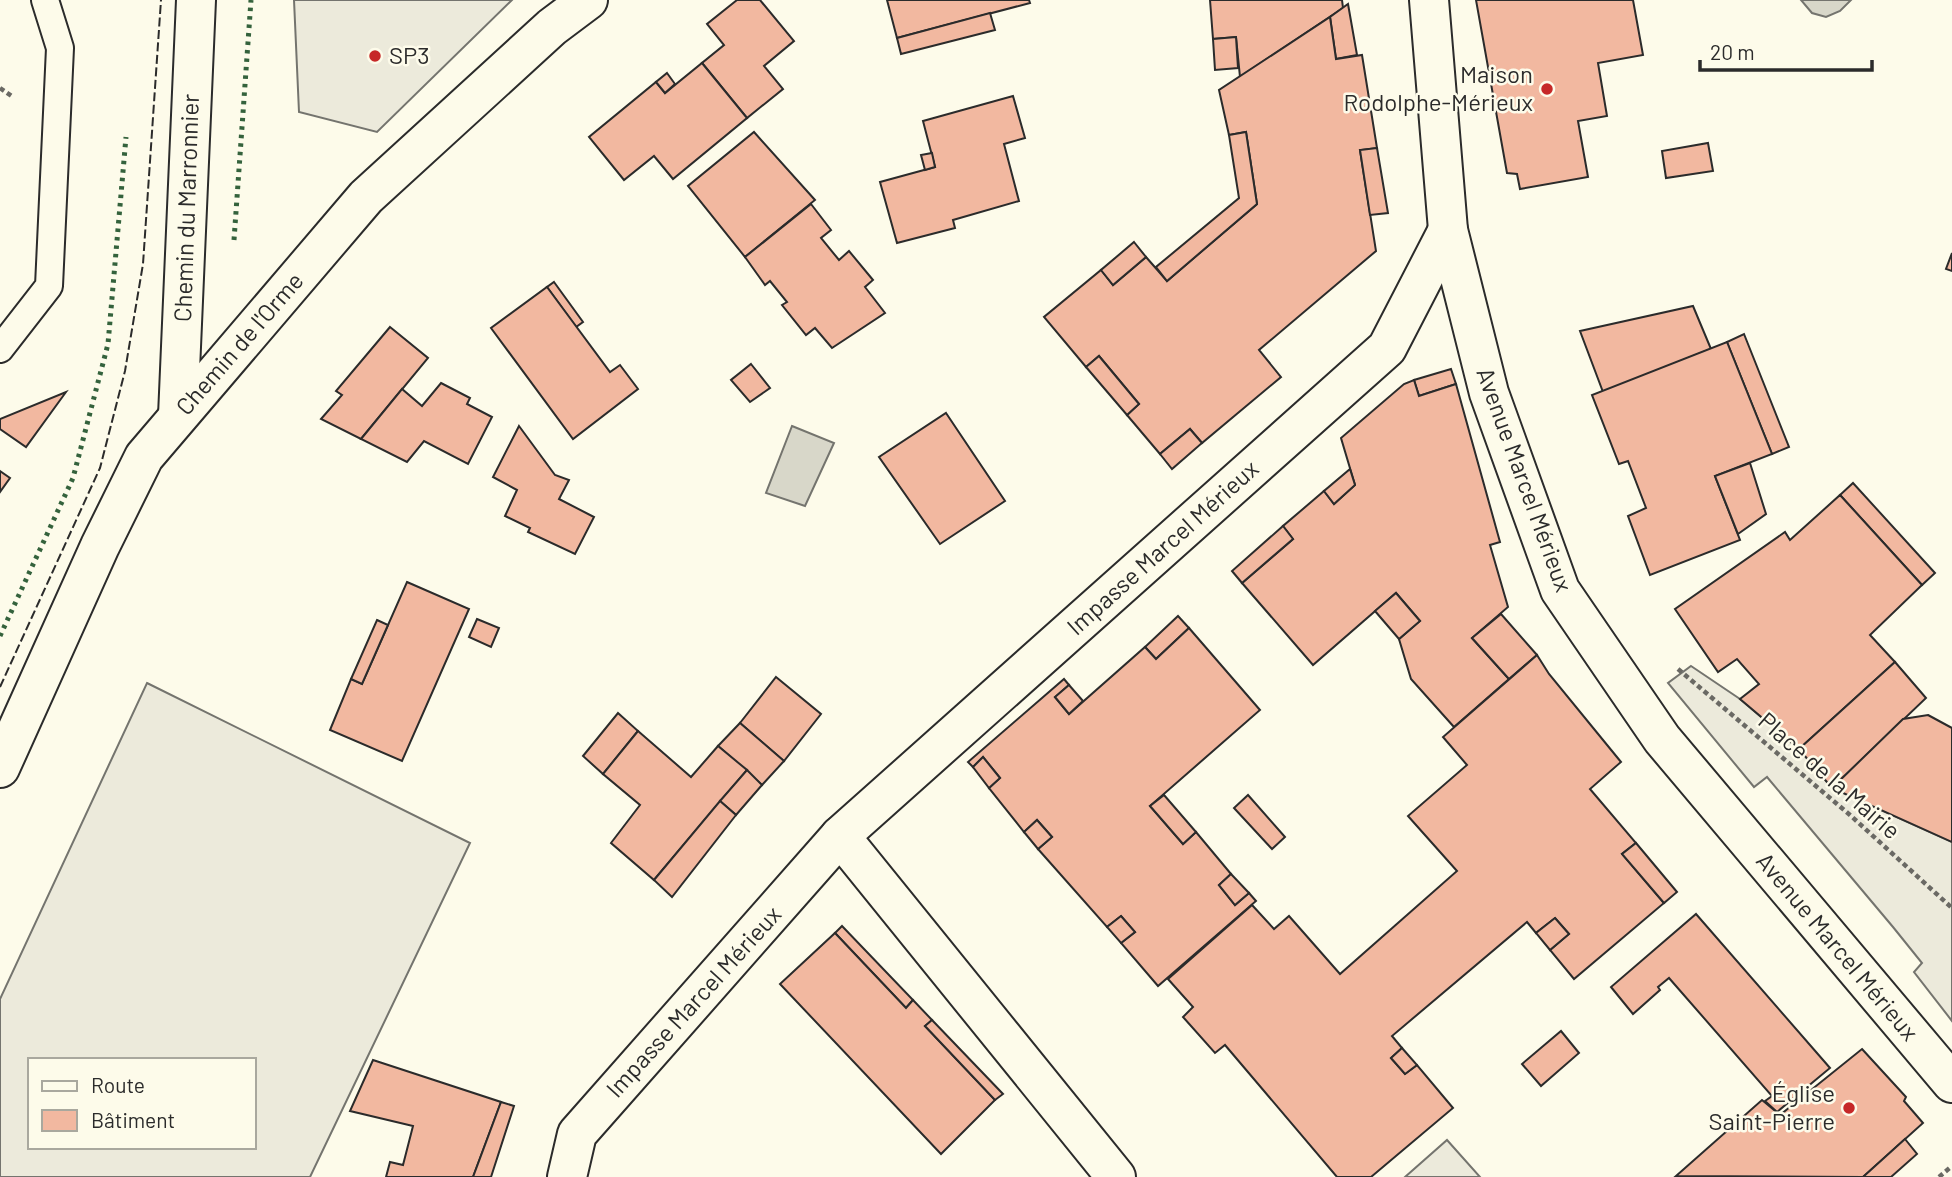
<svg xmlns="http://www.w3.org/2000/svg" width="1952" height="1177" font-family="Barlow,sans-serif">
  <rect width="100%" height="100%" fill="#fdfbea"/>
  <g fill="#eceadb" stroke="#74746e" stroke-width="2" fill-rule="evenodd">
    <path d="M294,0H512L377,132L299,112Z"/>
    <path d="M1691,666L1740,699L1799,749L1832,788L1952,842V1021L1914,972L1922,963L1893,927L1767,777L1754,787L1668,683Z"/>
    <path d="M147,683L470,843L310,1177H0V999ZM30,1060H254V1147H30Z"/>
    <path d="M1447,1140L1480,1177H1405Z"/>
  </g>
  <g fill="#d8d7c9" stroke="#74746e" stroke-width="2">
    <path d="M1801,0H1851L1840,11L1826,17L1812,13Z"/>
    <path d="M792,426L834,443L805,506L766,493Z"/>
  </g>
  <g fill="#f2b8a0" stroke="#2b2b2b" stroke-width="2">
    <path d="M737,0H760L794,41L764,66L783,89L747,118L702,63L724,45L707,24Z"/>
    <path d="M887,0H1029L1030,3L897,38Z"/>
    <path d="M1210,0H1342L1343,8L1240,77L1236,37L1213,39Z"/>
    <path d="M1476,0H1633L1643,55L1598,63L1607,116L1578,121L1588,177L1520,189L1517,174L1507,173Z"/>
    <path d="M1348,4L1357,55L1336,59L1330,17Z"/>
    <path d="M990,13L995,30L901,54L897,38Z"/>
    <path d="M1330,17L1336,59L1362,55L1377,148L1360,150L1376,251L1259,350L1281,377L1202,443L1190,429L1160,454L1127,415L1139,404L1099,356L1086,367L1044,317L1101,270L1113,285L1146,257L1167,281L1257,204L1246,132L1229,135L1219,90Z"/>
    <path d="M1236,37L1238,68L1215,70L1213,39Z"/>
    <path d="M702,63L747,118L673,179L654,156L624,180L589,137L656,82L665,93Z"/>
    <path d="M667,73L675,84L665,93L656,82Z"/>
    <path d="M1013,96L1025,138L1004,144L1019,201L953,220L955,228L897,243L880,182L935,167L923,121Z"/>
    <path d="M754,132L815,200L745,257L688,186Z"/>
    <path d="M1246,132L1257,204L1167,281L1156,267L1239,198L1229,135Z"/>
    <path d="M1708,143L1713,171L1666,178L1662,151Z"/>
    <path d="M1377,148L1388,213L1370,215L1360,150Z"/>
    <path d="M932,153L935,167L925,170L921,155Z"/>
    <path d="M811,204L831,230L821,238L839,260L849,251L873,280L865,287L885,313L832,348L815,328L806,335L782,305L787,302L770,281L765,285L745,257Z"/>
    <path d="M1134,242L1146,257L1113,285L1101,270Z"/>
    <path d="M1952,253V271L1946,269Z"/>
    <path d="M554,282L583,322L576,327L547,287Z"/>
    <path d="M547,287L610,372L620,365L638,389L573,439L491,328Z"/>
    <path d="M1693,306L1711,349L1603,392L1580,331Z"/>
    <path d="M390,327L428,358L361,439L321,419L342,395L336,391Z"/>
    <path d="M1744,334L1789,447L1772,454L1727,342Z"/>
    <path d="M1727,342L1772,454L1715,476L1740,540L1650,575L1628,516L1646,508L1628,461L1619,464L1592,395Z"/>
    <path d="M1099,356L1139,404L1127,415L1086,367Z"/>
    <path d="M751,364L770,388L750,402L731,380Z"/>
    <path d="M1451,369L1456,384L1419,396L1414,380Z"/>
    <path d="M1414,380L1419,396L1456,384L1500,542L1490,545L1508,607L1472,638L1509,679L1454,727L1411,679L1399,639L1420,621L1396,593L1313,665L1242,583L1293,539L1283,526L1324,491L1334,504L1355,485L1341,438L1404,384Z"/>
    <path d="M441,383L470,398L467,404L492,417L468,464L424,441L407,462L361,439L402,389L422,406Z"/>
    <path d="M66,392L26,447L0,429V419Z"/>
    <path d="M946,413L1005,501L940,544L879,457Z"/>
    <path d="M519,426L555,475L569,480L559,499L594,517L575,554L528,532L530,528L505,516L517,490L493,477Z"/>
    <path d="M1190,429L1202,443L1172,469L1160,454Z"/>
    <path d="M1750,463L1766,514L1738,534L1715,476Z"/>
    <path d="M1350,469L1355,485L1334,504L1324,491Z"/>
    <path d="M0,471L10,478L0,492Z"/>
    <path d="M1853,483L1935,573L1922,585L1840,495Z"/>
    <path d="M1840,495L1922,585L1870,635L1895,662L1799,749L1740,699L1759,684L1737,659L1718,672L1675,609L1785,532L1790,540Z"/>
    <path d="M1283,526L1293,539L1242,583L1232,571Z"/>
    <path d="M407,582L469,609L402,761L330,730L351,679L362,684Z"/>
    <path d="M1396,593L1420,621L1399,639L1375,611Z"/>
    <path d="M1501,614L1537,655L1509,679L1472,638Z"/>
    <path d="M1178,616L1189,628L1156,659L1145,647Z"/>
    <path d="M477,619L499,628L491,647L469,637Z"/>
    <path d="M377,620L388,625L362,684L351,679Z"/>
    <path d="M1189,628L1260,710L1150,806L1183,844L1196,832L1231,874L1219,885L1235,905L1249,893L1256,901L1158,986L1121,943L1135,932L1121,916L1107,927L1038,849L1052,837L1037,820L1024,832L989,788L1000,778L983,757L973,767L968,762L1064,679L1069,685L1055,697L1069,714L1145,647L1156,659Z"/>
    <path d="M1537,655L1549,674L1621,762L1590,789L1636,843L1622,854L1664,903L1574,979L1550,950L1569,934L1555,918L1536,933L1527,922L1392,1036L1402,1048L1391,1058L1405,1074L1417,1065L1453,1108L1371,1177H1337L1225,1045L1215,1053L1183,1017L1193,1007L1168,979L1252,905L1274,929L1289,916L1340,974L1457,871L1408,816L1467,765L1443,737Z"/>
    <path d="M1895,662L1926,698L1832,788L1799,749Z"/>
    <path d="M776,677L821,714L784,761L740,723Z"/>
    <path d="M1069,685L1083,701L1069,714L1055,697Z"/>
    <path d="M618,713L638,731L603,774L583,756Z"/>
    <path d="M1928,715L1952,728V842L1832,788L1903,719Z"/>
    <path d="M740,723L784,761L762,785L718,746Z"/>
    <path d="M638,731L691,777L718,746L747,770L654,880L611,843L640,805L603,774Z"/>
    <path d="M983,757L1000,778L989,788L973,767Z"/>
    <path d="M747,770L762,785L736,815L720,801Z"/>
    <path d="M1164,795L1196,832L1183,844L1150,806Z"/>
    <path d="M1248,795L1285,837L1272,849L1234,808Z"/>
    <path d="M720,801L736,815L672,897L654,880Z"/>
    <path d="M1037,820L1052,837L1038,849L1024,832Z"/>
    <path d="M1636,843L1677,892L1664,903L1622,854Z"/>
    <path d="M1231,874L1249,893L1235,905L1219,885Z"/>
    <path d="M1696,914L1830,1068L1777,1112L1765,1101L1772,1096L1669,978L1658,987L1660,990L1633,1014L1611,987Z"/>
    <path d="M1121,916L1135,932L1121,943L1107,927Z"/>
    <path d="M1555,918L1569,934L1550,950L1536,933Z"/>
    <path d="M842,926L913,1000L906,1008L835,933Z"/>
    <path d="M835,933L906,1008L913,1000L932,1020L925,1026L995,1100L941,1154L780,984Z"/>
    <path d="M932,1020L1003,1094L995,1100L925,1026Z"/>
    <path d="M1561,1031L1579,1053L1541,1086L1522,1064Z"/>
    <path d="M1402,1048L1417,1065L1405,1074L1391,1058Z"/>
    <path d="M1862,1049L1906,1097L1904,1101L1923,1123L1863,1177L1676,1176L1762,1100L1780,1115Z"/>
    <path d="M373,1060L501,1102L473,1177H386L390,1162L403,1165L413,1126L350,1111Z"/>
    <path d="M501,1102L514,1106L491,1177H473Z"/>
    <path d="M1905,1139L1917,1154L1891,1177H1863Z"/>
  </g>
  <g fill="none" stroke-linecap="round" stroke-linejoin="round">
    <defs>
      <path id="lane" d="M0,349L49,286L60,48L45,0"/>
      <g id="street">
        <path d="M178,416L196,0"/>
        <path d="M0,768L100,546L144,457L366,197L552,27L588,0"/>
        <path d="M840,836L1116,1177"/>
        <path d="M567,1177L577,1134L840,836L1387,348L1448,230"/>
      </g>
      <path id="secondary" d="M1429,0L1448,230L1489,393L1560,590L1662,739L1952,1083"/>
    </defs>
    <use href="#lane" stroke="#2b2b2b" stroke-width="30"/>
    <use href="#street" stroke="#2b2b2b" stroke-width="42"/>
    <use href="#secondary" stroke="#2b2b2b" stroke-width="42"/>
    <g stroke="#6a6964" stroke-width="4.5" stroke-dasharray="5 3.5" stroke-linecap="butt">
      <path d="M0,88L13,97"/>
      <path d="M1678,669L1850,815L1952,908"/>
      <path d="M1939,1177L1952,1166"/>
    </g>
    <use href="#lane" stroke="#fdfbea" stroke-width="26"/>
    <use href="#street" stroke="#fdfbea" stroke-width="38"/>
    <use href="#secondary" stroke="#fdfbea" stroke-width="38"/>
    <g stroke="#34623c" stroke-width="5" stroke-dasharray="3.5 5" stroke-linecap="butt">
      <path d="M234,240L251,0"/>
      <path d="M0,636L73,478L108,344L126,137"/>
    </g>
    <path stroke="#2b2b2b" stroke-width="2" stroke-dasharray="9 3.5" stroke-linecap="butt" d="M0,687L100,468L125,371L143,264L161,0"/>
  </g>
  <g fill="#c62828" stroke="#fdfbea" stroke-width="2.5">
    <circle cx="375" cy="56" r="7"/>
    <circle cx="1547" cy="89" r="7"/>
    <circle cx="1849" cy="1108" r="7"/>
  </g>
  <g text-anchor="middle" stroke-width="5" stroke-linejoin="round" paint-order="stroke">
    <g font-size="24" fill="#2b2b2b" stroke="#fdfbea" text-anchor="end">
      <text x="389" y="64" text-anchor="start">SP3</text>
      <text x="1533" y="83">Maison<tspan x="1533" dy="28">Rodolphe-Mérieux</tspan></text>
      <text x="1835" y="1102">Église<tspan x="1835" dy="28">Saint-Pierre</tspan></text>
    </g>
    <g font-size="24" fill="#2b2b2b" stroke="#fdfbea">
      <text transform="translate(187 208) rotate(-88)" y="8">Chemin du Marronnier</text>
      <text transform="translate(240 344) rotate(-49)" y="8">Chemin de l'Orme</text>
      <text transform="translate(1524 480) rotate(70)" y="8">Avenue Marcel Mérieux</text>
      <text transform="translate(1163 548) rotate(-42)" y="8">Impasse Marcel Mérieux</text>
      <text transform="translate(1829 776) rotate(41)" y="8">Place de la Mairie</text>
      <text transform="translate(1837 947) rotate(50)" y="8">Avenue Marcel Mérieux</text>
      <text transform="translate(694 1002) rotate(-48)" y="8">Impasse Marcel Mérieux</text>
    </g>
  </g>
  <rect x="28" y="1058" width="228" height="91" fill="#fdfbea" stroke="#a9a89e" stroke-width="2"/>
  <rect x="42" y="1081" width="35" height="10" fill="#fdfbea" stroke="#a9a89e" stroke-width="2"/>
  <text x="91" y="1093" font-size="21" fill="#2b2b2b">Route</text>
  <rect x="42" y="1110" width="35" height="21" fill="#f2b8a0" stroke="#a9a89e" stroke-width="2"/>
  <text x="91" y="1128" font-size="21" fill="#2b2b2b">Bâtiment</text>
  <path d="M1700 60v10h172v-10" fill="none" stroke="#2b2b2b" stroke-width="3.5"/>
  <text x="1710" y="60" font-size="21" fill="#2b2b2b" stroke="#fdfbea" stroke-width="5" paint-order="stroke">20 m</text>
</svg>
